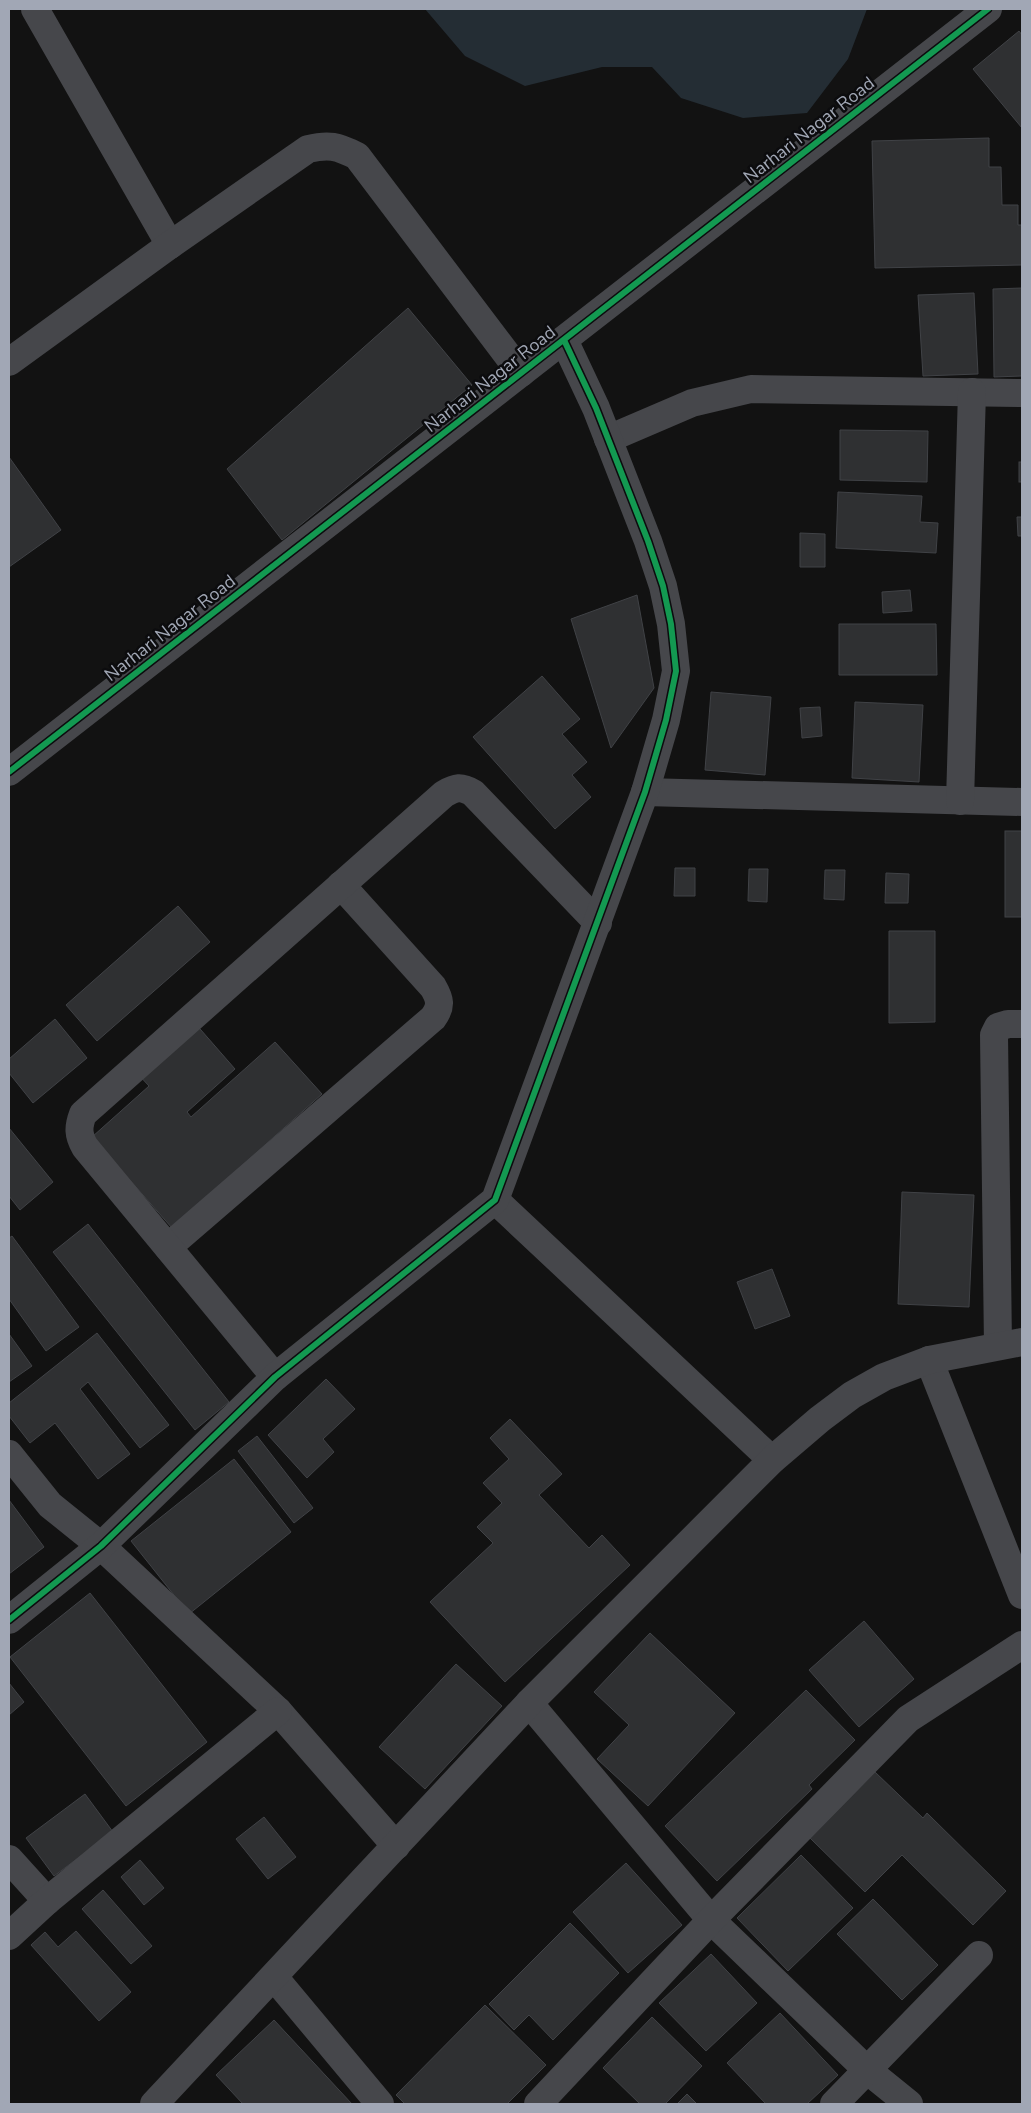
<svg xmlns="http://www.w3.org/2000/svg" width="1031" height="2113" font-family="'Nunito Sans',sans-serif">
  <rect width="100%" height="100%" fill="#121212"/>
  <path fill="#242d34" d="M425,9H867L848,59L807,113L743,118L681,98L652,67H602L525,86L465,56Z"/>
  <g fill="#2f3032" stroke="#404246">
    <path d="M1019,31L1022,35V128L973,69Z"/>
    <path d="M989,138V167H1001L1002,205H1018V225H1022V265L875,268L872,141Z"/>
    <path d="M1022,288V376L994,377L993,289Z"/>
    <path d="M974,293L978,374L923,376L918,295Z"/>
    <path d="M408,308L472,385L282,540L227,469Z"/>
    <path d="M840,430L928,431L927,482L840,480Z"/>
    <path d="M9,457L61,530L9,567Z"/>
    <rect x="1019" y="462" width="3" height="20"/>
    <path d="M838,492L922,496L920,522L938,523L936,553L836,548Z"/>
    <path d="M1017,517H1022V536H1018Z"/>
    <path d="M800,533L825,534V567H800Z"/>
    <path d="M910,590L912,611L883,613L882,592Z"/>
    <path d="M637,595L654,688L611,748L571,619Z"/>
    <path d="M839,624H936L937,675H839Z"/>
    <path d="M542,676L580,719L562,734L587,762L572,775L591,797L555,829L473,737Z"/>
    <path d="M711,692L771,697L765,775L705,770Z"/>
    <path d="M855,702L923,705L919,782L852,778Z"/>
    <path d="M820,707L822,736L802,738L800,708Z"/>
    <rect x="1005" y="831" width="17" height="86"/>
    <path d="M675,868H695V896H674Z"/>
    <path d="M749,869H768L767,902L748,901Z"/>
    <path d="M825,870H845L844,900L824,899Z"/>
    <path d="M886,873L909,874L908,903H885Z"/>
    <path d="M178,906L210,942L97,1041L66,1005Z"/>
    <path d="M889,931H935V1022L889,1023Z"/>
    <path d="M55,1019L87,1058L33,1103L9,1073V1059Z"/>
    <path d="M194,1022L235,1069L187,1112L191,1117L275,1042L322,1094L172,1228L92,1137L149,1086L137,1073Z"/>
    <path d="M9,1128L53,1182L20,1210L9,1196Z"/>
    <path d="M902,1192L974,1195L969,1307L898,1304Z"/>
    <path d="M88,1224L229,1402L195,1430L53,1252Z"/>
    <path d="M12,1236L79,1327L46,1351L9,1299V1238Z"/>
    <path d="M772,1269L790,1316L755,1329L737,1282Z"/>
    <path d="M97,1333L169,1425L140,1448L88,1382L80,1389L130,1454L98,1479L55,1423L30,1443L9,1416V1403Z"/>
    <path d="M9,1334L32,1366L9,1382Z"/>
    <path d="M326,1379L355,1409L323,1439L334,1452L307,1478L268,1435Z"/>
    <path d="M510,1419L562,1474L539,1495L589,1548L602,1535L630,1565L505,1682L430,1602L493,1543L477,1527L502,1503L483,1483L509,1459L490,1438Z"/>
    <path d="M257,1436L313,1508L294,1523L238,1451Z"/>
    <path d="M234,1459L291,1532L189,1614L131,1541Z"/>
    <path d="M9,1500L44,1547L9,1574Z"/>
    <path d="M90,1593L207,1742L126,1806L10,1657Z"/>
    <path d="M864,1621L914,1679L859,1727L809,1670Z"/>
    <path d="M650,1633L735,1713L648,1806L597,1759L629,1725L594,1692Z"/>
    <path d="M456,1664L502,1706L425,1789L379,1747Z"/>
    <path d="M9,1683L24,1702L9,1715Z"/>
    <path d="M806,1690L855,1740L809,1785L812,1789L717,1881L665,1826Z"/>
    <path d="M875,1772L923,1818L927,1813L1006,1891L973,1925L902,1855L865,1892L810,1838Z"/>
    <path d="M85,1794L113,1832L54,1876L26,1838Z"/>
    <path d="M264,1817L296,1857L268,1879L236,1839Z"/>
    <path d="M801,1855L853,1908L788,1971L737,1918Z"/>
    <path d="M140,1860L164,1888L144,1905L121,1877Z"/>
    <path d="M626,1863L682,1925L628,1973L573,1912Z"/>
    <path d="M103,1890L152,1946L131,1964L82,1909Z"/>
    <path d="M873,1899L938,1965L902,2000L837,1934Z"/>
    <path d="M570,1923L619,1973L553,2040L529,2015L514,2030L489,2004Z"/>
    <path d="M76,1931L131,1992L99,2021L31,1945L45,1932L58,1947Z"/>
    <path d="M711,1954L757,2003L706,2051L659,2003Z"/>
    <path d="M485,2005L546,2065L507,2104H405L396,2095Z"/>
    <path d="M780,2013L838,2075L807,2104H766L727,2063Z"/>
    <path d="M652,2017L702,2066L665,2104H640L603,2068Z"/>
    <path d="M274,2020L352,2104H243L216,2075Z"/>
    <path d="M687,2094L697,2104H677Z"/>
  </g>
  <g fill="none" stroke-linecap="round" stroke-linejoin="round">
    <g stroke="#46474b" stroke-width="28">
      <path d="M35,9L170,245"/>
      <path d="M9,362L170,245L308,149C329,144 337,146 357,156L521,373"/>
      <path d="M608,439L692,403L751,389L1022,393"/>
      <path d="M9,772L988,9"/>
      <path d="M645,792L1022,802"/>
      <path d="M960,801L972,392"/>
      <path d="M495,1200L772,1460"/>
      <path d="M168,1247L433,1018C442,1006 440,999 433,987L341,885"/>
      <path d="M998,1346L994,1035L998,1027L1008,1024H1022"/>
      <path d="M929,1360L1022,1595"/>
      <path d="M275,1377L85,1147C78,1135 78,1127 83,1114L444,794C456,787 461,786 473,793L598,923"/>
      <path d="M9,1454L50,1505L101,1546L278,1711L396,1846"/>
      <path d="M9,1620L101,1546L275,1377L495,1200L645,792L666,720L676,671L671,624L663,586L648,541L596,408L564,340"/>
      <path d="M529,1703L711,1920L867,2070L909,2104"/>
      <path d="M9,1859L47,1901"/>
      <path d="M9,1936L47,1901L278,1711"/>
      <path d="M274,1977L380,2104"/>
      <path d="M154,2104L529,1703L772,1460L820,1419L852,1395L884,1377L929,1360L1022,1342"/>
      <path d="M538,2104L711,1920L908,1719L1022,1645"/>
      <path d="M834,2104L979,1955"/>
    </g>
    <defs>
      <g id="cycleway">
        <path d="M9,772L988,9"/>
        <path d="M9,1620L101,1546L275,1377L495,1200L645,792L666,720L676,671L671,624L663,586L648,541L596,408L564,340"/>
      </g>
    </defs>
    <use href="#cycleway" stroke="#0c0c0e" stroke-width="9"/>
    <use href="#cycleway" stroke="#139951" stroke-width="6"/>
  </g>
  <g text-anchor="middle" stroke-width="5" stroke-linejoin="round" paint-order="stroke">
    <g font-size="18" fill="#a1a7b5" stroke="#0c0c0e">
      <text transform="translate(809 130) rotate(-38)" y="6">Narhari Nagar Road</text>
      <text transform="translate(490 379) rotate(-38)" y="6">Narhari Nagar Road</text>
      <text transform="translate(170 628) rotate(-38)" y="6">Narhari Nagar Road</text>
    </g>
  </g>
  <rect width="1031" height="2113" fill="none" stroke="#a1a7b5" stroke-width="20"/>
</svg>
